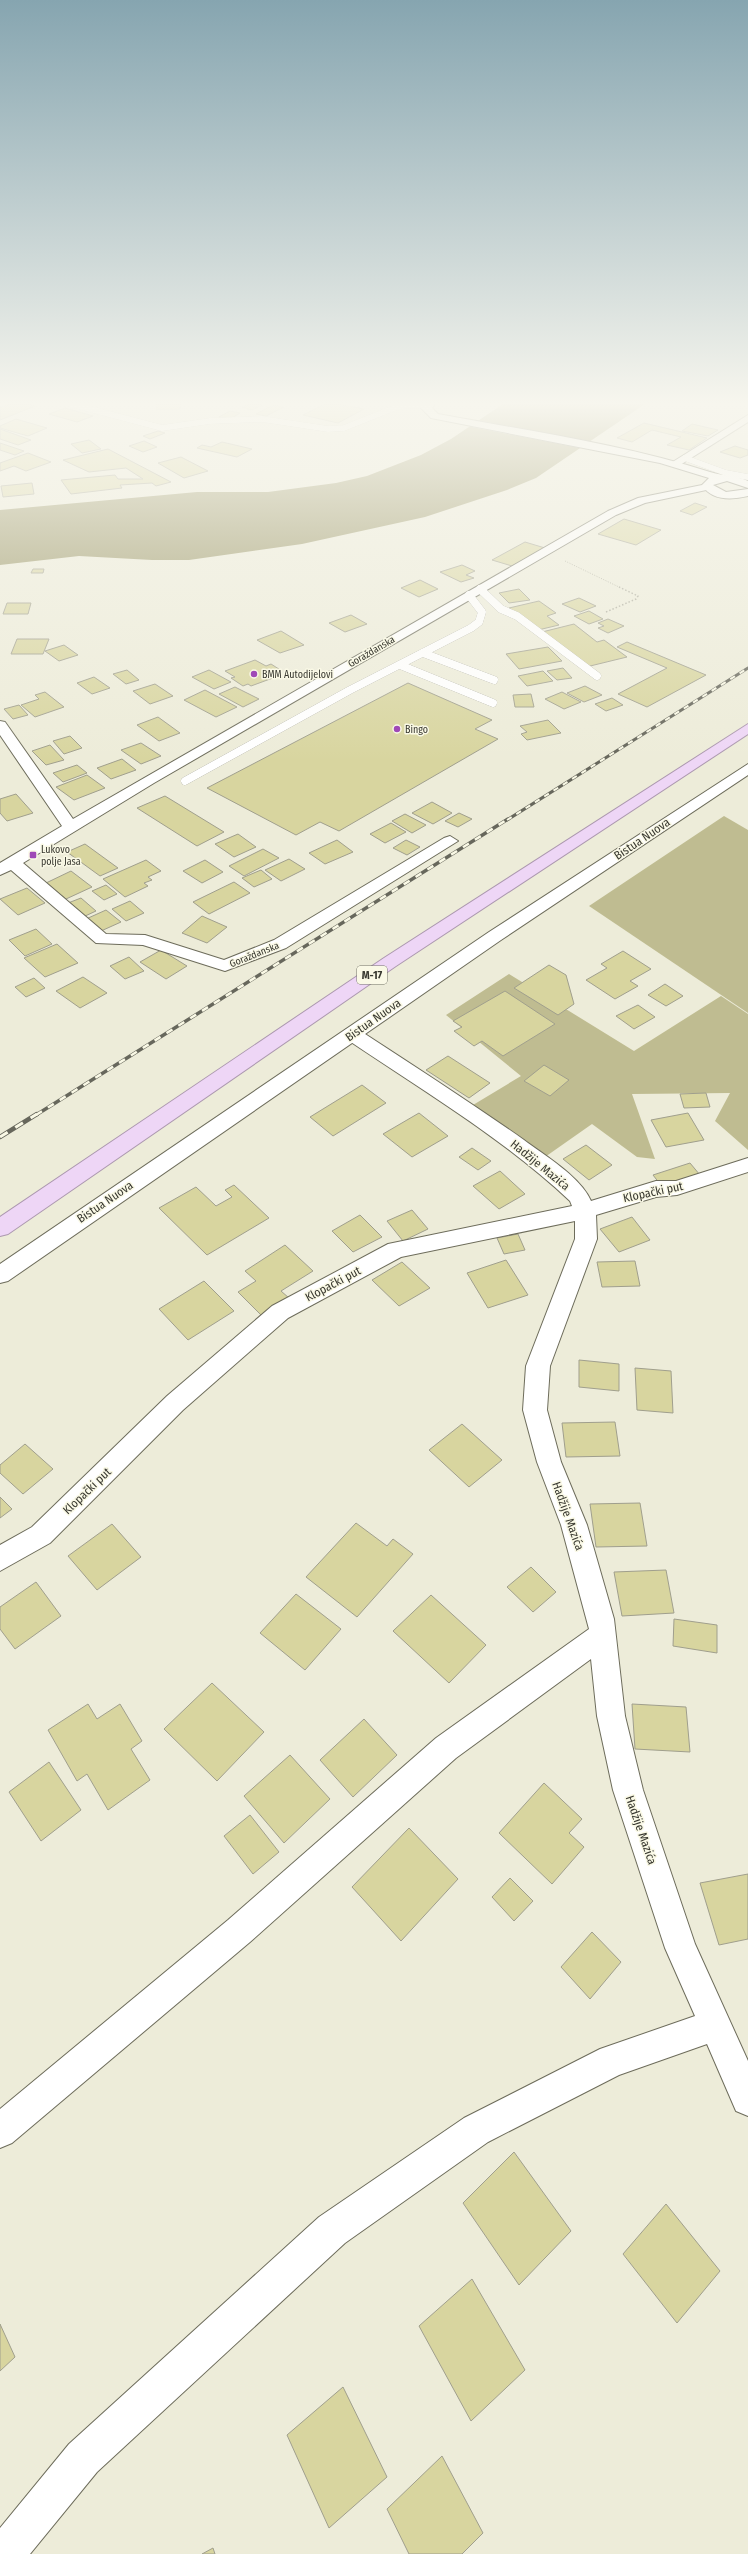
<svg xmlns="http://www.w3.org/2000/svg" width="748" height="2554" font-family="'Fira Sans Condensed',sans-serif">
  <rect width="100%" height="100%" fill="#edecd9"/>
  <g fill="#bfbc91">
    <path d="M724,816L748,830V1013L589,906Z"/>
    <path d="M509,974L634,1051L721,996L748,1014V1150L715,1121L730,1093L632,1094L655,1159L637,1157L592,1124L545,1157L468,1108L521,1076L446,1015Z"/>
  </g>
  <path fill="#938f5c" d="M503,404H645L536,478L507,490L425,517L302,544L189,560H152L79,556L0,565V510L197,492H268L336,483L367,476L421,455L451,439Z"/>
  <path fill="#edecd9" d="M476,420L508,426L594,442L585,449L467,426Z"/>
  <g fill="#d8d59f" stroke="#a09f8d">
    <path d="M10,404H25L35,406L0,420V408Z"/>
    <path d="M157,404H181L180,409H156Z"/>
    <path d="M250,404H255L262,405L252,410L242,407Z"/>
    <path d="M325,404H337L364,409L338,423L303,415Z"/>
    <path d="M273,405L284,407L266,416L256,414Z"/>
    <path d="M65,408L93,416L77,422L49,414Z"/>
    <path d="M230,411L240,413L230,419L219,417Z"/>
    <path d="M16,419L47,428L28,436L0,428V426Z"/>
    <path d="M644,423L707,438L689,450L667,445L681,437L652,430L632,442L617,438Z"/>
    <path d="M692,424L718,430L708,436L682,431Z"/>
    <path d="M0,429L31,440L18,445L0,439Z"/>
    <path d="M158,431L165,433L150,439L143,436Z"/>
    <path d="M89,440L101,449L82,453L71,444Z"/>
    <path d="M144,441L157,447L143,452L129,446Z"/>
    <path d="M222,442L252,449L237,457L197,448L202,445L211,447Z"/>
    <path d="M0,443L24,451L15,455L0,450Z"/>
    <path d="M735,446L748,450V455L740,458L720,452Z"/>
    <path d="M108,449L171,482L156,486L152,483L120,485L122,488L71,494L61,480L115,475L118,479H143L126,468L89,472L63,460Z"/>
    <path d="M28,453L51,462L26,471L14,466L0,471V463Z"/>
    <path d="M181,457L208,471L184,478L158,463Z"/>
    <path d="M32,483L34,494L3,497L1,486Z"/>
    <path d="M695,503L707,507L692,515L680,511Z"/>
    <path d="M624,519L661,530L636,545L598,534Z"/>
    <path d="M525,542L545,548L512,566L492,560Z"/>
    <path d="M462,565L475,571L466,575L474,578L461,582L440,572Z"/>
    <path d="M33,569H44L43,573H31Z"/>
    <path d="M420,580L438,589L419,597L401,588Z"/>
    <path d="M519,589L530,600L509,603L499,593Z"/>
    <path d="M579,598L596,606L580,612L562,604Z"/>
    <path d="M539,601L556,613L547,616L559,625L538,630L509,608Z"/>
    <path d="M7,603H31L28,614H3Z"/>
    <path d="M589,611L603,619L589,624L574,616Z"/>
    <path d="M351,615L367,624L345,632L329,623Z"/>
    <path d="M608,619L624,626L608,633L598,628L604,626L598,623Z"/>
    <path d="M574,624L597,642L604,640L627,657L586,667L542,632Z"/>
    <path d="M281,631L304,645L280,653L257,640Z"/>
    <path d="M17,639H49L43,654H11Z"/>
    <path d="M627,642L706,675L647,707L618,694L667,668L617,647Z"/>
    <path d="M64,645L78,655L59,661L45,651Z"/>
    <path d="M548,647L562,661L519,669L506,654Z"/>
    <path d="M255,660L266,666L271,664L282,671L277,672L281,675L251,686L248,684L243,686L231,678L235,677L225,671Z"/>
    <path d="M563,668L572,678L557,680L547,671Z"/>
    <path d="M127,670L139,680L126,684L113,674Z"/>
    <path d="M209,670L231,682L214,689L192,677Z"/>
    <path d="M543,671L553,681L527,686L518,676Z"/>
    <path d="M94,677L110,688L92,694L77,683Z"/>
    <path d="M408,683L492,720L475,729L498,739L339,831L320,822L296,835L207,788Z"/>
    <path d="M155,684L173,696L150,704L133,691Z"/>
    <path d="M585,686L602,695L584,702L567,693Z"/>
    <path d="M235,687L259,699L243,707L219,694Z"/>
    <path d="M205,690L237,707L216,717L184,700Z"/>
    <path d="M45,692L64,707L35,717L21,705L39,699L35,695Z"/>
    <path d="M562,692L581,702L564,709L545,699Z"/>
    <path d="M531,694L534,707H515L513,695Z"/>
    <path d="M612,698L623,705L606,711L595,704Z"/>
    <path d="M19,705L28,715L13,719L4,709Z"/>
    <path d="M158,717L180,733L159,741L137,725Z"/>
    <path d="M548,720L561,733L527,740L521,734L527,732L520,726Z"/>
    <path d="M70,736L82,748L64,754L53,741Z"/>
    <path d="M141,743L161,756L141,764L121,750Z"/>
    <path d="M50,745L64,760L46,765L32,751Z"/>
    <path d="M122,759L136,770L111,779L97,768Z"/>
    <path d="M77,765L87,773L63,782L53,773Z"/>
    <path d="M87,775L105,788L74,800L56,787Z"/>
    <path d="M16,794L33,813L7,821L0,813V799Z"/>
    <path d="M165,796L224,832L197,846L137,808Z"/>
    <path d="M432,802L452,813L433,824L412,813Z"/>
    <path d="M459,813L472,819L458,827L445,821Z"/>
    <path d="M405,814L426,825L412,833L392,821Z"/>
    <path d="M391,823L406,832L385,843L370,834Z"/>
    <path d="M238,834L256,847L234,857L215,844Z"/>
    <path d="M337,840L353,852L325,864L309,853Z"/>
    <path d="M406,840L420,847L407,855L393,848Z"/>
    <path d="M85,844L118,868L100,876L67,852Z"/>
    <path d="M263,849L279,858L244,876L229,866Z"/>
    <path d="M289,859L305,869L281,881L265,870Z"/>
    <path d="M146,860L161,871L148,877L152,880L144,883L148,886L125,897L103,879Z"/>
    <path d="M205,860L223,872L202,883L183,871Z"/>
    <path d="M261,870L272,879L254,887L242,878Z"/>
    <path d="M71,871L92,887L66,899L46,883Z"/>
    <path d="M234,882L250,893L209,914L193,902Z"/>
    <path d="M106,885L117,894L104,900L92,891Z"/>
    <path d="M27,888L45,903L18,915L0,899Z"/>
    <path d="M81,898L96,911L83,917L68,903Z"/>
    <path d="M130,901L144,913L126,921L112,909Z"/>
    <path d="M106,910L121,922L101,931L86,919Z"/>
    <path d="M202,916L227,927L207,943L182,933Z"/>
    <path d="M36,929L52,944L25,956L9,940Z"/>
    <path d="M57,944L78,963L45,977L24,958Z"/>
    <path d="M161,950L187,966L166,979L140,962Z"/>
    <path d="M623,951L651,969L630,981L638,986L615,999L586,980L607,968L601,964Z"/>
    <path d="M129,957L144,971L125,979L110,966Z"/>
    <path d="M549,965L566,975L574,1004L558,1015L514,988Z"/>
    <path d="M83,977L107,993L80,1008L56,991Z"/>
    <path d="M34,978L45,988L26,997L15,987Z"/>
    <path d="M665,984L683,996L666,1006L648,995Z"/>
    <path d="M505,991L555,1024L503,1056L482,1041L474,1046L454,1031L462,1027L453,1021Z"/>
    <path d="M638,1005L655,1017L634,1029L616,1016Z"/>
    <path d="M448,1056L490,1083L469,1098L426,1070Z"/>
    <path d="M544,1065L569,1080L550,1096L524,1081Z"/>
    <path d="M362,1085L386,1103L333,1136L310,1117Z"/>
    <path d="M706,1093L710,1107L684,1108L680,1094Z"/>
    <path d="M419,1113L448,1136L412,1157L383,1134Z"/>
    <path d="M688,1113L704,1140L666,1147L651,1120Z"/>
    <path d="M586,1145L612,1165L589,1180L563,1159Z"/>
    <path d="M472,1148L491,1161L478,1170L459,1157Z"/>
    <path d="M690,1163L700,1175L663,1188L653,1175Z"/>
    <path d="M500,1171L525,1194L499,1209L473,1186Z"/>
    <path d="M234,1185L269,1218L207,1255L159,1208L196,1187L216,1206L232,1197L225,1190Z"/>
    <path d="M412,1210L428,1229L403,1241L387,1221Z"/>
    <path d="M360,1215L382,1237L353,1252L332,1231Z"/>
    <path d="M632,1217L650,1240L619,1252L600,1229Z"/>
    <path d="M518,1234L525,1250L504,1254L497,1238Z"/>
    <path d="M285,1245L313,1271L281,1291L289,1298L262,1316L238,1292L256,1281L245,1271Z"/>
    <path d="M506,1260L528,1295L488,1308L467,1273Z"/>
    <path d="M635,1261L640,1286L602,1287L597,1262Z"/>
    <path d="M402,1262L430,1288L399,1306L372,1280Z"/>
    <path d="M204,1281L234,1311L188,1340L159,1309Z"/>
    <path d="M579,1360L619,1364V1391L579,1387Z"/>
    <path d="M635,1368L671,1371L673,1413L637,1410Z"/>
    <path d="M615,1422L620,1456L566,1457L562,1423Z"/>
    <path d="M462,1424L502,1460L469,1487L429,1450Z"/>
    <path d="M25,1444L53,1469L23,1494L0,1473V1465Z"/>
    <path d="M0,1497L12,1509L0,1518Z"/>
    <path d="M640,1503L647,1546L596,1547L590,1504Z"/>
    <path d="M356,1523L387,1546L393,1539L413,1554L357,1617L306,1577Z"/>
    <path d="M112,1524L141,1557L97,1590L68,1556Z"/>
    <path d="M531,1567L556,1592L533,1612L507,1587Z"/>
    <path d="M666,1570L674,1613L622,1616L614,1572Z"/>
    <path d="M36,1582L61,1616L15,1649L0,1629V1607Z"/>
    <path d="M296,1594L341,1629L305,1670L260,1633Z"/>
    <path d="M431,1595L486,1645L449,1683L393,1631Z"/>
    <path d="M674,1619L717,1625V1653L673,1646Z"/>
    <path d="M212,1683L264,1732L217,1781L164,1729Z"/>
    <path d="M88,1704L97,1719L120,1704L142,1741L131,1749L150,1780L108,1810L87,1774L77,1781L48,1730Z"/>
    <path d="M632,1704L686,1707L690,1752L635,1749Z"/>
    <path d="M364,1719L397,1755L353,1797L320,1760Z"/>
    <path d="M290,1755L330,1799L284,1843L244,1796Z"/>
    <path d="M49,1762L81,1810L41,1841L9,1792Z"/>
    <path d="M544,1783L582,1819L569,1833L584,1847L552,1884L499,1833Z"/>
    <path d="M250,1815L279,1852L253,1874L224,1836Z"/>
    <path d="M409,1828L458,1879L401,1941L352,1887Z"/>
    <path d="M748,1874V1939L719,1945L700,1883Z"/>
    <path d="M510,1878L533,1901L514,1921L492,1897Z"/>
    <path d="M592,1932L621,1962L590,1999L561,1967Z"/>
    <path d="M514,2152L571,2231L519,2285L463,2203Z"/>
    <path d="M666,2204L720,2271L677,2323L623,2254Z"/>
    <path d="M472,2279L525,2370L471,2421L419,2326Z"/>
    <path d="M0,2324L15,2357L0,2371Z"/>
    <path d="M343,2387L387,2477L329,2528L287,2435Z"/>
    <path d="M442,2456L483,2533L462,2554H409L387,2509Z"/>
    <path d="M213,2548L215,2554H202Z"/>
  </g>
  <g fill="none" stroke-linecap="round" stroke-linejoin="round">
    <defs>
      <g id="service-far1">
        <path d="M71,404L162,428L210,421L262,419L328,429L344,428L399,406L429,405"/>
        <path d="M685,458L726,473L748,477"/>
      </g>
      <g id="service">
        <path d="M480,589L501,609L517,616L597,676"/>
        <path d="M423,653L494,680"/>
        <path d="M400,665L493,703"/>
        <path d="M185,781L350,690L471,628L479,622L482,612L469,595"/>
      </g>
      <g id="minor">
        <path d="M748,415V422L680,465L676,466L671,463Z"/>
        <path d="M707,484L712,487L711,489L645,503L616,515L154,783L23,863L106,934L145,935L224,960L274,940L444,838L450,836L458,841L286,948L225,971L143,945L96,943L11,870L0,875V863L62,826L0,735V721L5,722L73,819L608,511L638,498Z"/>
        <path d="M352,1028L359,1030C414,1066 470,1102 524,1140C544,1155 581,1177 591,1201L656,1181H676L748,1158V1172L677,1195L656,1197L596,1215L597,1239L550,1366L547,1410L561,1462L587,1525L614,1619L625,1716L643,1790L695,1944L748,2061V2116L736,2111L707,2044L619,2075L488,2142L345,2243L97,2472L30,2554H0V2528L69,2444L319,2217L464,2118L600,2049L695,2016L665,1948L613,1790L597,1716L591,1659L456,1758L250,1942L12,2143L0,2148V2109L228,1920L436,1738L589,1629L561,1525L537,1462L523,1410L526,1366L575,1239V1221L401,1257L288,1318L183,1410L50,1543L0,1571V1545L32,1527L167,1396L272,1306L388,1244L572,1206L570,1201C503,1138 422,1090 345,1038L343,1034L345,1030Z"/>
      </g>
      <g id="tertiary">
        <path d="M425,404H435L432,408L438,414C529,431 622,444 710,472C722,476 735,475 748,481V488L727,481L713,485L726,492L748,489V496C731,500 712,501 702,485L709,478L660,463L431,418L421,408Z"/>
        <path d="M748,764V775L501,940L8,1281L0,1283V1264L489,932Z"/>
      </g>
      <path id="trunk" d="M748,724V734L396,966L8,1234L0,1236V1217L384,958Z"/>
    </defs>
    <use href="#service-far1" stroke="#6d6c5b" stroke-width="6"/>
    <use href="#service" stroke="#6d6c5b" stroke-width="8"/>
    <use href="#minor" stroke="#6d6c5b" stroke-width="2"/>
    <use href="#tertiary" stroke="#6d6c5b" stroke-width="2"/>
    <use href="#trunk" stroke="#ac98af" stroke-width="2"/>
    <path stroke="#aaa99a" stroke-width="1" stroke-dasharray="1 1.5" stroke-linecap="butt" d="M565,561L621,588"/>
    <path stroke="#aaa99a" stroke-width="1.5" stroke-dasharray="1.5 2" stroke-linecap="butt" d="M606,612L636,599L638,596L619,587"/>
    <use href="#service-far1" stroke="#fff" stroke-width="6"/>
    <use href="#service" stroke="#fff" stroke-width="8"/>
    <use href="#minor" fill="#fff" fill-rule="evenodd"/>
    <use href="#tertiary" fill="#fff" fill-rule="evenodd"/>
    <use href="#trunk" fill="#eed6f6" fill-rule="evenodd"/>
    <defs>
      <path id="rail-far2" d="M507,820L748,668"/>
      <path id="rail-far1" d="M36,1115L508,819"/>
      <path id="rail" d="M0,1137L37,1114"/>
    </defs>
    <use href="#rail-far2" stroke="#67675c" stroke-width="3"/>
    <use href="#rail-far1" stroke="#67675c" stroke-width="3.5"/>
    <use href="#rail" stroke="#67675c" stroke-width="4.5"/>
    <use href="#rail-far2" stroke="#faf9e6" stroke-width="2" stroke-dasharray="5.5" stroke-linecap="butt"/>
    <use href="#rail-far1" stroke="#faf9e6" stroke-width="2.5" stroke-dasharray="7" stroke-linecap="butt"/>
    <use href="#rail" stroke="#faf9e6" stroke-width="3" stroke-dasharray="9" stroke-linecap="butt"/>
  </g>
  <linearGradient id="sky" x2="0" y2="1"><stop stop-color="#86a5b0"/><stop offset="0.53" stop-color="#f7f6ee"/><stop offset="1" stop-color="#f7f6ee" stop-opacity="0"/></linearGradient>
  <rect width="748" height="761" fill="url(#sky)"/>
  <g fill="#9f49b7" stroke="#faf9e6" stroke-width="1.5">
    <circle cx="254" cy="674" r="4"/>
    <circle cx="397" cy="729" r="4"/>
    <rect x="29" y="851" width="8" height="8" rx="2"/>
  </g>
  <g text-anchor="middle" stroke-width="3" stroke-linejoin="round" paint-order="stroke">
    <g font-size="10" fill="#383830" stroke="#faf9e6">
      <text transform="translate(371 651) rotate(-30)" y="4">Goraždanska</text>
      <text transform="translate(254 954) rotate(-22)" y="4">Goraždanska</text>
    </g>
    <g font-size="10" fill="#383830" stroke="#faf9e6" text-anchor="start">
      <text x="262" y="678">BMM Autodijelovi</text>
      <text x="405" y="733">Bingo</text>
      <text x="41" y="853">Lukovo<tspan x="41" dy="12">polje Jasa</tspan></text>
    </g>
    <rect fill="#faf9e6" stroke="#727267" stroke-width="1" x="357" y="966" width="30" height="18" rx="3"/>
    <g font-size="11" font-weight="bold" fill="#383830">
      <text x="372" y="979">M-17</text>
    </g>
    <g font-size="12" fill="#383830" stroke="#faf9e6">
      <text transform="translate(642 839) rotate(-34)" y="4">Bistua Nuova</text>
      <text transform="translate(373 1020) rotate(-35)" y="4">Bistua Nuova</text>
      <text transform="translate(540 1165) rotate(39)" y="4">Hadžije Mazića</text>
      <text transform="translate(653 1192) rotate(-12)" y="4">Klopački put</text>
      <text transform="translate(105 1202) rotate(-34)" y="4">Bistua Nuova</text>
      <text transform="translate(333 1284) rotate(-28)" y="4">Klopački put</text>
      <text transform="translate(87 1491) rotate(-44)" y="4">Klopački put</text>
      <text transform="translate(568 1516) rotate(70)" y="4">Hadžije Mazića</text>
      <text transform="translate(641 1830) rotate(71)" y="4">Hadžije Mazića</text>
    </g>
  </g>
</svg>
